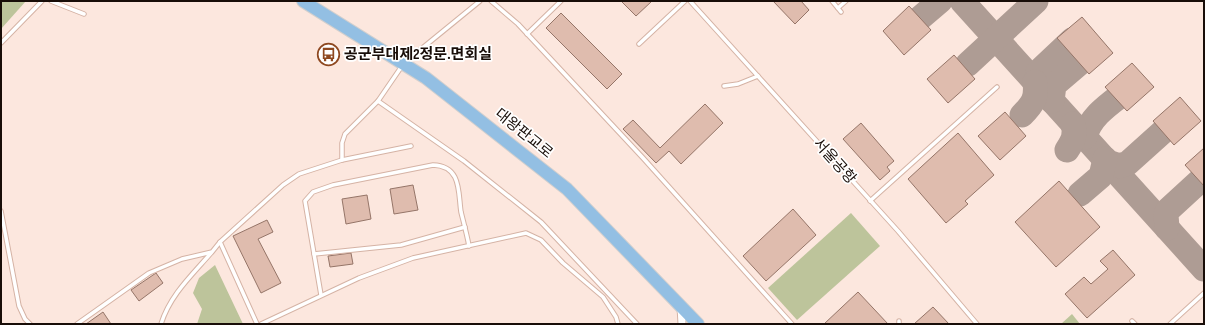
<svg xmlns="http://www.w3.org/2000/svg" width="1205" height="325" font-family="'Sofia Sans Condensed','Noto Sans KR',sans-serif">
  <rect width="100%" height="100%" fill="#fce7de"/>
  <g fill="#bdc49b">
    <path d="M1,1H26L1,29Z"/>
    <path d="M851,213L880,246L797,320L768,288Z"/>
    <path d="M215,265L243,324H197L202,309L193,293L199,278Z"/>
    <path d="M1072,314L1080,324H1061Z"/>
  </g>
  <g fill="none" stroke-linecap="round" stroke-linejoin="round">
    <g stroke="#ae9c94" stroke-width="25">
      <path d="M962,1L1204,269"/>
      <path d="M913,24L940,1"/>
      <path d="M968,64L1036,1"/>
      <path d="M1049,86L1037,85L1038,72L1072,40"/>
      <path d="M1052,101L1054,85L1088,56"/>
      <path d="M1022,115C1033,104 1037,98 1035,82"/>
      <path d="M1085,137C1090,115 1113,102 1130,88"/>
      <path d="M1067,150C1073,141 1076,135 1073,124"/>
      <path d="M1108,162L1120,166L1128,163L1177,119"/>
      <path d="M1080,194L1101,176L1105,159"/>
      <path d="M1167,228L1166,215L1168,210L1204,177"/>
    </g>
  </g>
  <g fill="#dfbcae" stroke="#957568">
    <path d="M621,1H652L636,16Z"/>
    <path d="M773,1H801L809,10L795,24Z"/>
    <path d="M909,6L931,30L904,55L883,31Z"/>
    <path d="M561,13L622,74L607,89L546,28Z"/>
    <path d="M1082,17L1113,53L1089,74L1057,38Z"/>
    <path d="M954,55L975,79L948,103L927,79Z"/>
    <path d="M1132,63L1154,87L1127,111L1105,87Z"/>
    <path d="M1180,97L1201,121L1174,145L1153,121Z"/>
    <path d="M705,104L723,123L681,164L669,151L656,163L623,129L633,120L660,148Z"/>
    <path d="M1005,112L1026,136L1000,160L978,136Z"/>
    <path d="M861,123L894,161L887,167L890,171L880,180L843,139Z"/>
    <path d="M958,133L994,175L965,201L968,204L946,223L908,179Z"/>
    <path d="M1204,148V186L1185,165Z"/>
    <path d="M1059,181L1100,227L1056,267L1015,222Z"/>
    <path d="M413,185L418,210L394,214L390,189Z"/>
    <path d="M367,195L371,219L346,224L342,199Z"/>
    <path d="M793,209L816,235L766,281L743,256Z"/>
    <path d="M267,220L273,232L258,239L281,283L261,293L233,236Z"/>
    <path d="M1113,250L1135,275L1087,318L1065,294L1084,277L1091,284L1108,269L1100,261Z"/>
    <path d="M351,253L353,264L330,267L328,256Z"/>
    <path d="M156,273L163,283L139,301L131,290Z"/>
    <path d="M858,292L888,324H824Z"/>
    <path d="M933,307L949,324H914Z"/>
    <path d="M103,312L111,324H86Z"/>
  </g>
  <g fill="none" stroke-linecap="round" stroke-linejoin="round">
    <defs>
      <g id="service">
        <path d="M51,1L84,14"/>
        <path d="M491,1L518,24L643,158L792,324"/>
        <path d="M690,1L898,231L977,324"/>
        <path d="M832,1L841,12"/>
        <path d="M838,8L846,1"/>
        <path d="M527,34L561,1"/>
        <path d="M1,43L42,1"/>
        <path d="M639,44L685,1"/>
        <path d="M724,86L738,84L758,76"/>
        <path d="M378,101L464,161L541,222L637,324"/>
        <path d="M342,160V143L345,134L378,101L404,63L480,1"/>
        <path d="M870,201L997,87"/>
        <path d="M1,211L19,306L25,319L30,324"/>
        <path d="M220,242L257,324"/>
        <path d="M314,254L401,245L465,227"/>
        <path d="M321,295L305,201L313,192L333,185L433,165C462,166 458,193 461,212C464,224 467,235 469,246"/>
        <path d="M1132,321L1135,324"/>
        <path d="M77,324L149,273L182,259L212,252L220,242L283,185L299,174L342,160L411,146"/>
        <path d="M161,324C170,295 192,275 211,253"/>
        <path d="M261,324L359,278L413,258L526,233L541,240L563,263L603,297L616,317L618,324"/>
        <path d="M899,324V321"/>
        <path d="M1170,324L1204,293"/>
      </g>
      <path id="minor" d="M681,307L682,324"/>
      <path id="primary" d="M303,1L426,78L567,189L698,324"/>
    </defs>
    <use href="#service" stroke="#d5b3a5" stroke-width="5.5"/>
    <use href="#minor" stroke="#d5b3a5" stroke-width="9"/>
    <use href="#primary" stroke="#d1cfce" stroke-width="14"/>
    <use href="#service" stroke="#fff" stroke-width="3.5"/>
    <use href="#minor" stroke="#fff" stroke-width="7"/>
    <use href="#primary" stroke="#93bfe3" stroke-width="12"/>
  </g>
  <defs>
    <symbol id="bus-ring" viewBox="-11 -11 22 22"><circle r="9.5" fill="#fff" stroke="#8e4820" stroke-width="1.5"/><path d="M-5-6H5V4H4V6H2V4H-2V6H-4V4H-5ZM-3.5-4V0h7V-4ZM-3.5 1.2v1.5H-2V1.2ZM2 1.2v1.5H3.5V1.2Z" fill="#8e4820"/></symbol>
  </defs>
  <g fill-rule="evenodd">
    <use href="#bus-ring" x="316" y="42" width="25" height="25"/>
  </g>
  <g text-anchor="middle" stroke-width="3.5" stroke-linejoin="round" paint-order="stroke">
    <g font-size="15" font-weight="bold" fill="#180d08" stroke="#fff" text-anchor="start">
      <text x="344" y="59">공군부대제2정문.면회실</text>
    </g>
    <g font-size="15" fill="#180d08" stroke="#fff">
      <text transform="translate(524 133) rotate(39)" y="5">대왕판교로</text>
      <text transform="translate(835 161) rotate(48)" y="5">서울공항</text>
    </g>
  </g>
  <rect width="1205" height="325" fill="none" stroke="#180d08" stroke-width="4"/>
</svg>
